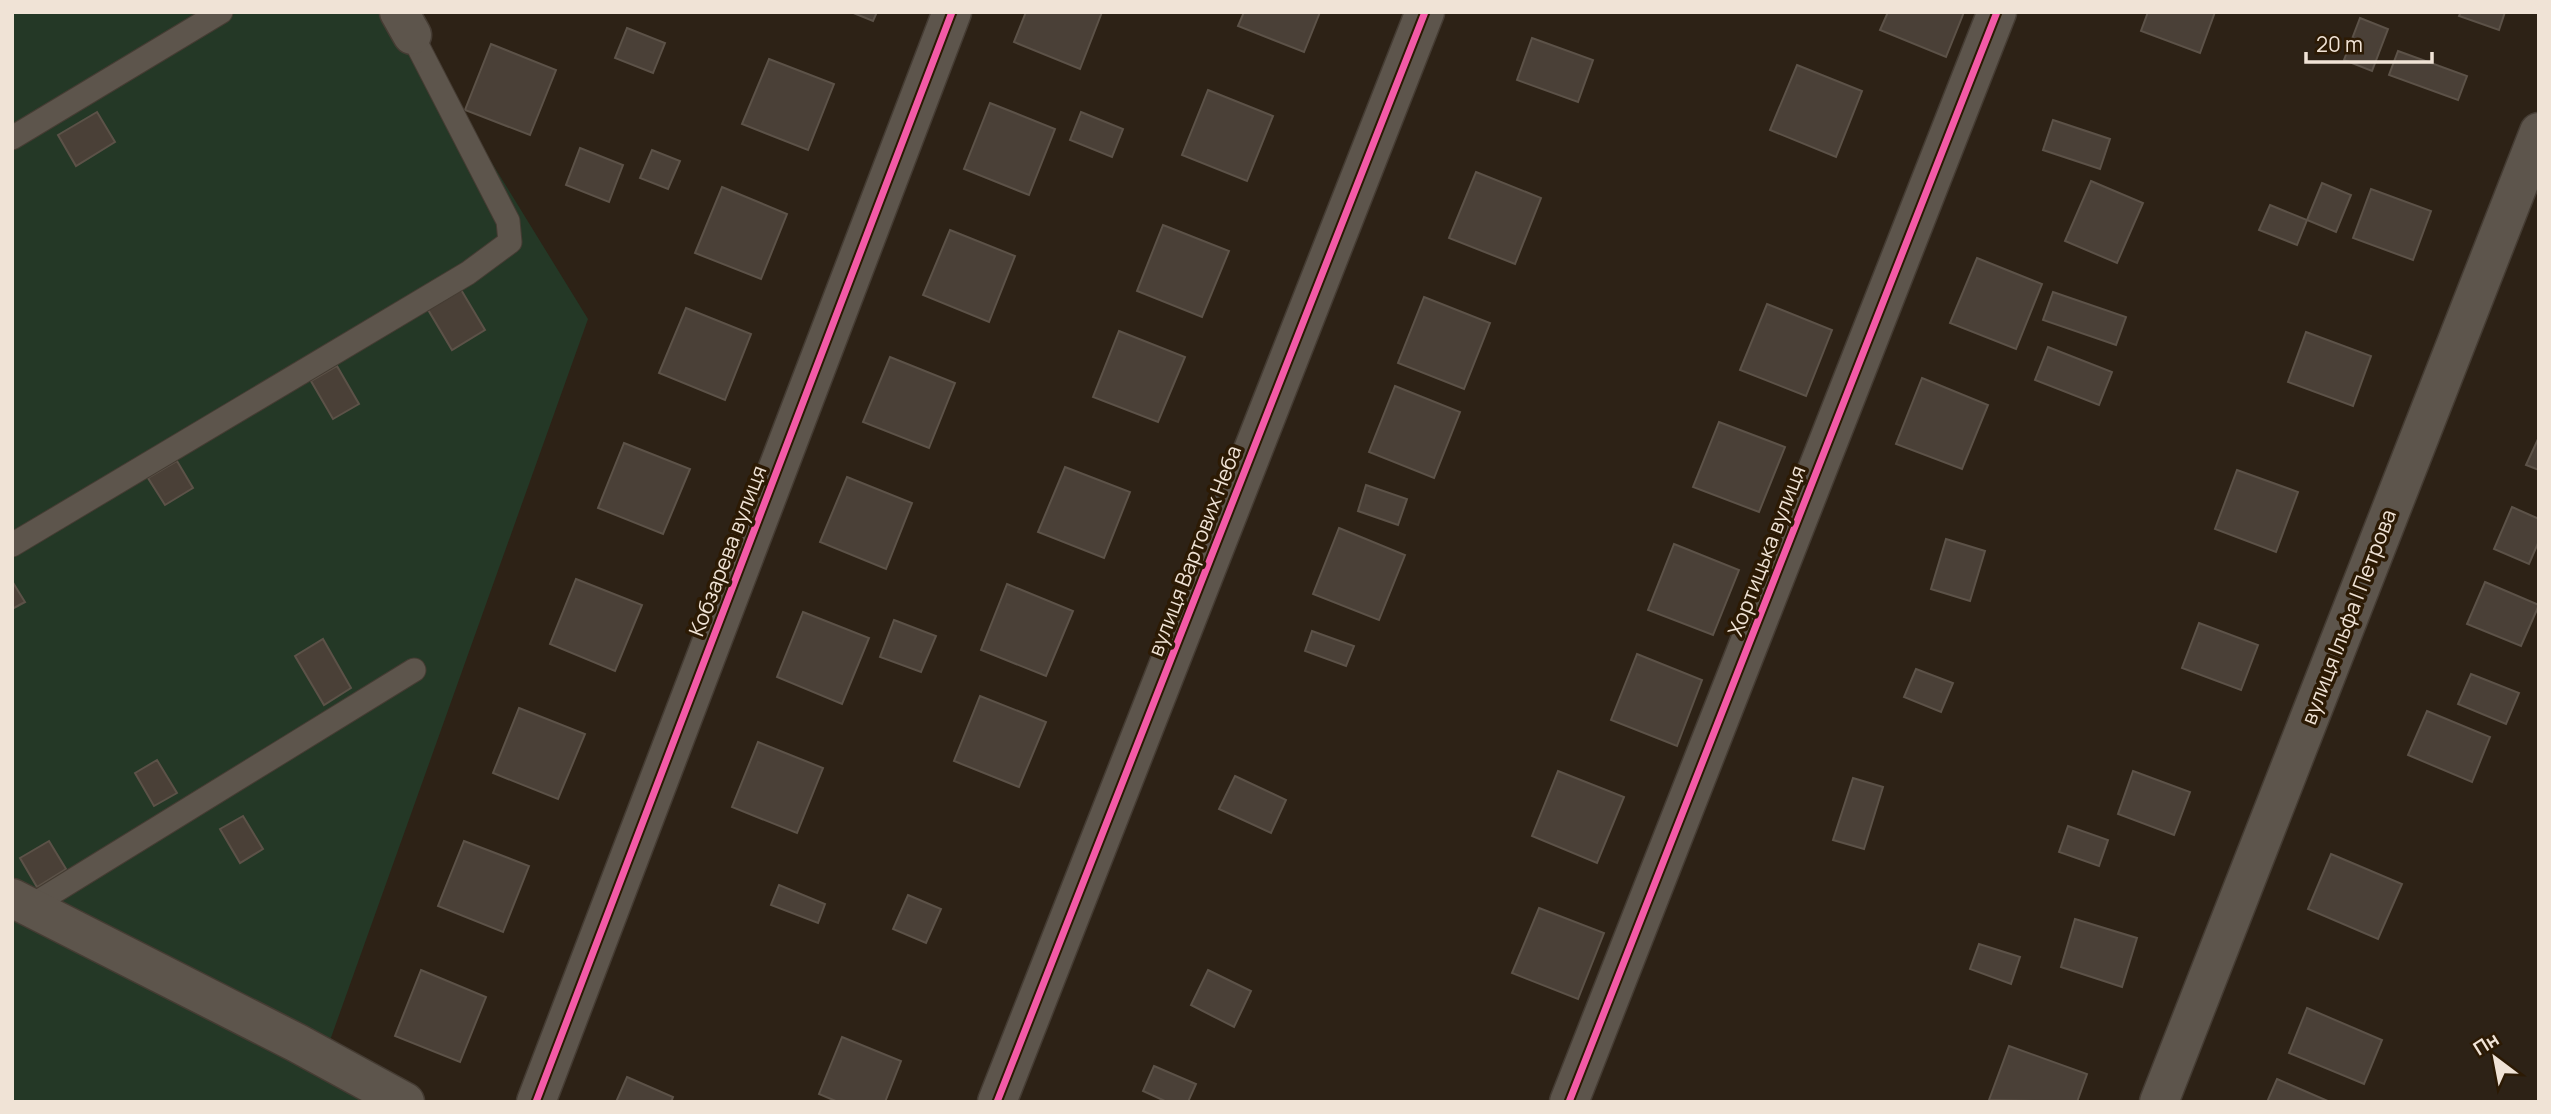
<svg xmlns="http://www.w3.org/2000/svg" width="2551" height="1114" font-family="Manrope,sans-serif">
  <rect width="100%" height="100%" fill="#2d2216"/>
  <path fill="#243826" d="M12,12H399L588,319L328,1046L418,1102H12Z"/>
  <g fill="#4a4037" stroke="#5c5248" stroke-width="2">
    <path d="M851,12H877L873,21Z"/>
    <path d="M1026,12H1102L1080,69L1014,42Z"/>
    <path d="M1244,12H1320L1304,52L1238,26Z"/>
    <path d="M1888,12H1964L1946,57L1880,30Z"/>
    <path d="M2148,12H2215L2200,53L2141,31Z"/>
    <path d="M2461,12H2505L2499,30L2459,16Z"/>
    <path d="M2360,18L2388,29L2372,71L2344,60Z"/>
    <path d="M627,28L665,43L653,73L615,58Z"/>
    <path d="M1532,38L1593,60L1578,102L1517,80Z"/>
    <path d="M491,44L556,70L530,135L465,110Z"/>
    <path d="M2398,51L2467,76L2458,100L2389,75Z"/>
    <path d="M769,59L834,84L808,150L742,124Z"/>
    <path d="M1797,65L1862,91L1836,157L1770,130Z"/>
    <path d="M1208,90L1273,116L1247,181L1182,155Z"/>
    <path d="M990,103L1055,129L1029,195L964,169Z"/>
    <path d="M97,112L115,142L76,166L58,135Z"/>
    <path d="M1081,112L1123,129L1112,157L1070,140Z"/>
    <path d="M2053,120L2110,139L2100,169L2043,150Z"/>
    <path d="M580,148L623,165L609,202L566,185Z"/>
    <path d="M652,150L680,161L668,189L640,178Z"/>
    <path d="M1476,172L1541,198L1515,264L1449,238Z"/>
    <path d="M2091,181L2143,203L2117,263L2065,241Z"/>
    <path d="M2322,183L2351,195L2336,232L2307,220Z"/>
    <path d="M722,187L787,214L761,279L695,253Z"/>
    <path d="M2371,189L2431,211L2413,260L2353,238Z"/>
    <path d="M2270,205L2307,220L2297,245L2259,230Z"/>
    <path d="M1163,225L1229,251L1202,317L1137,291Z"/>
    <path d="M950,230L1015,256L989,322L923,295Z"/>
    <path d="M1977,258L2042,284L2016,349L1950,323Z"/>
    <path d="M460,288L485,330L452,350L427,308Z"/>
    <path d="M2053,292L2126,317L2116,345L2043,320Z"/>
    <path d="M1424,297L1490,323L1464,389L1398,363Z"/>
    <path d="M1767,304L1832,330L1806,396L1740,370Z"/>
    <path d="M686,308L751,334L725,400L659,373Z"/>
    <path d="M1119,331L1185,357L1158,422L1093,397Z"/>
    <path d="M2306,332L2371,356L2353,406L2288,382Z"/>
    <path d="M2048,347L2112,372L2099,405L2035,380Z"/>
    <path d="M890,357L955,383L929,448L863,422Z"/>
    <path d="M337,366L359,404L333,419L311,381Z"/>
    <path d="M1922,378L1988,405L1962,469L1896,444Z"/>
    <path d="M1395,386L1460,412L1434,478L1369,452Z"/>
    <path d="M1719,422L1785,447L1759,512L1693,487Z"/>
    <path d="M2539,437V470L2526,465Z"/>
    <path d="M624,443L690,469L663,534L598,508Z"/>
    <path d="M177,461L193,488L165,505L148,478Z"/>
    <path d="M1065,467L1130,492L1104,558L1038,532Z"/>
    <path d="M2237,470L2298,492L2276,552L2215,529Z"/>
    <path d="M847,477L912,503L886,569L820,542Z"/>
    <path d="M1366,485L1407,499L1398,525L1358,511Z"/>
    <path d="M2512,507L2539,519V541L2529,564L2494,549Z"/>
    <path d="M1339,528L1405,555L1379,620L1313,594Z"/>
    <path d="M1946,539L1985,551L1970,601L1931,589Z"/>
    <path d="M1674,544L1739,570L1713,635L1648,610Z"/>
    <path d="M576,579L642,605L615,671L550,644Z"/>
    <path d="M12,581L25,602L12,609Z"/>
    <path d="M2485,582L2539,605L2521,646L2467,624Z"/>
    <path d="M1007,584L1073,611L1046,676L981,650Z"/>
    <path d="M803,612L869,638L842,704L777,677Z"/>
    <path d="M894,620L936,636L921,672L880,657Z"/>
    <path d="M2199,623L2258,645L2241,690L2182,668Z"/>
    <path d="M1312,631L1354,646L1346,666L1305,651Z"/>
    <path d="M323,639L351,688L324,705L295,656Z"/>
    <path d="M1637,654L1702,680L1677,746L1611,720Z"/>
    <path d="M1916,669L1953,683L1941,712L1904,697Z"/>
    <path d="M2471,674L2519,693L2506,724L2458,704Z"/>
    <path d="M980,696L1046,722L1019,787L954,761Z"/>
    <path d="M519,708L585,734L558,799L493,773Z"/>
    <path d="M2427,711L2490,737L2472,782L2408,755Z"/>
    <path d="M758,742L823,768L797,833L732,807Z"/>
    <path d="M157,760L177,793L154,806L135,773Z"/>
    <path d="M1558,771L1624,797L1597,863L1532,836Z"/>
    <path d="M2133,771L2190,792L2174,835L2118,814Z"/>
    <path d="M1235,776L1286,800L1271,833L1219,809Z"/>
    <path d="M1853,778L1883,787L1864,849L1833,840Z"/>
    <path d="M243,816L263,849L240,863L220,829Z"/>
    <path d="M2068,826L2108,840L2099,866L2059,852Z"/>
    <path d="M49,841L66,869L37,887L20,858Z"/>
    <path d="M464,841L529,866L503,932L438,906Z"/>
    <path d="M2331,854L2402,884L2378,939L2308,909Z"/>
    <path d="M779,885L825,904L818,923L771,905Z"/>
    <path d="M908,895L941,909L926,943L893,929Z"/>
    <path d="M1539,908L1604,933L1578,999L1512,973Z"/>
    <path d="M2075,919L2137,938L2122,987L2061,967Z"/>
    <path d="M1979,944L2020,957L2011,984L1970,969Z"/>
    <path d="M421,970L486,997L460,1062L395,1036Z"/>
    <path d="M1208,970L1251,991L1234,1027L1191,1005Z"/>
    <path d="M2307,1008L2382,1040L2364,1084L2289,1053Z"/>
    <path d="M842,1037L901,1061L885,1102H838L819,1094Z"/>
    <path d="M2009,1046L2087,1074L2077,1102L1989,1100Z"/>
    <path d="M1154,1066L1196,1084L1188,1102H1167L1143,1091Z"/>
    <path d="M627,1077L673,1097L671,1102H616Z"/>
    <path d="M2277,1079L2330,1102H2267Z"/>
  </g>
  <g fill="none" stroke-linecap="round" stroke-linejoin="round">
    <defs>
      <g id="lane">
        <path d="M12,138L221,12"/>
        <path d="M12,545L468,273L510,242L508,221L412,35"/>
        <path d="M31,906L414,670"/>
      </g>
      <g id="street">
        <path d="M399,12L412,35"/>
        <path d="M12,898L297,1043L405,1102"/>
        <path d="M536,1102L952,12"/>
        <path d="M997,1102L1425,12"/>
        <path d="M1569,1102L1997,12"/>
        <path d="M2159,1102L2539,132"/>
      </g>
    </defs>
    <use href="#lane" stroke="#453c33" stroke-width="25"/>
    <use href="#street" stroke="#453c33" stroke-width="41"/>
    <use href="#lane" stroke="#5d554c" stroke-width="23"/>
    <use href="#street" stroke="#5d554c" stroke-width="38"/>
    <defs>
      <g id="cycleway">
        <path d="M536,1102L952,12"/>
        <path d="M997,1102L1425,12"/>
        <path d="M1569,1102L1997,12"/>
      </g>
    </defs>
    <use href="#cycleway" stroke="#2c1a04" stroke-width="11"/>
    <use href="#cycleway" stroke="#f35aa7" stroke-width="7"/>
  </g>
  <g text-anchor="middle" stroke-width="7" stroke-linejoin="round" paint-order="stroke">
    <g font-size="21" fill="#f0e3d6" stroke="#2c1a04">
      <text transform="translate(728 551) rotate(-69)" y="7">Кобзарева вулиця</text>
      <text transform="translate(1195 551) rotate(-69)" y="7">вулиця Вартових Неба</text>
      <text transform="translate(1767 551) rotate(-69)" y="7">Хортицька вулиця</text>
      <text transform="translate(2349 617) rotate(-69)" y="7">вулиця Ільфа І Петрова</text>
    </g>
  </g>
  <rect width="2551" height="1114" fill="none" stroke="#f0e3d6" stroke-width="28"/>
  <g transform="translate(2495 1058) rotate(328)" stroke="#2c1a04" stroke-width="5" paint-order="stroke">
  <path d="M0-5L12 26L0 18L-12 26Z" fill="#f0e3d6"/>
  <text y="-10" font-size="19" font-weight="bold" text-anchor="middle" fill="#f0e3d6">Пн</text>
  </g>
  <path d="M2306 52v10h126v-10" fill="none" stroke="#f0e3d6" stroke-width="3.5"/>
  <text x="2316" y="52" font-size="21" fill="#f0e3d6" stroke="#2c1a04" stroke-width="5" paint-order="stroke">20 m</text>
</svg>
